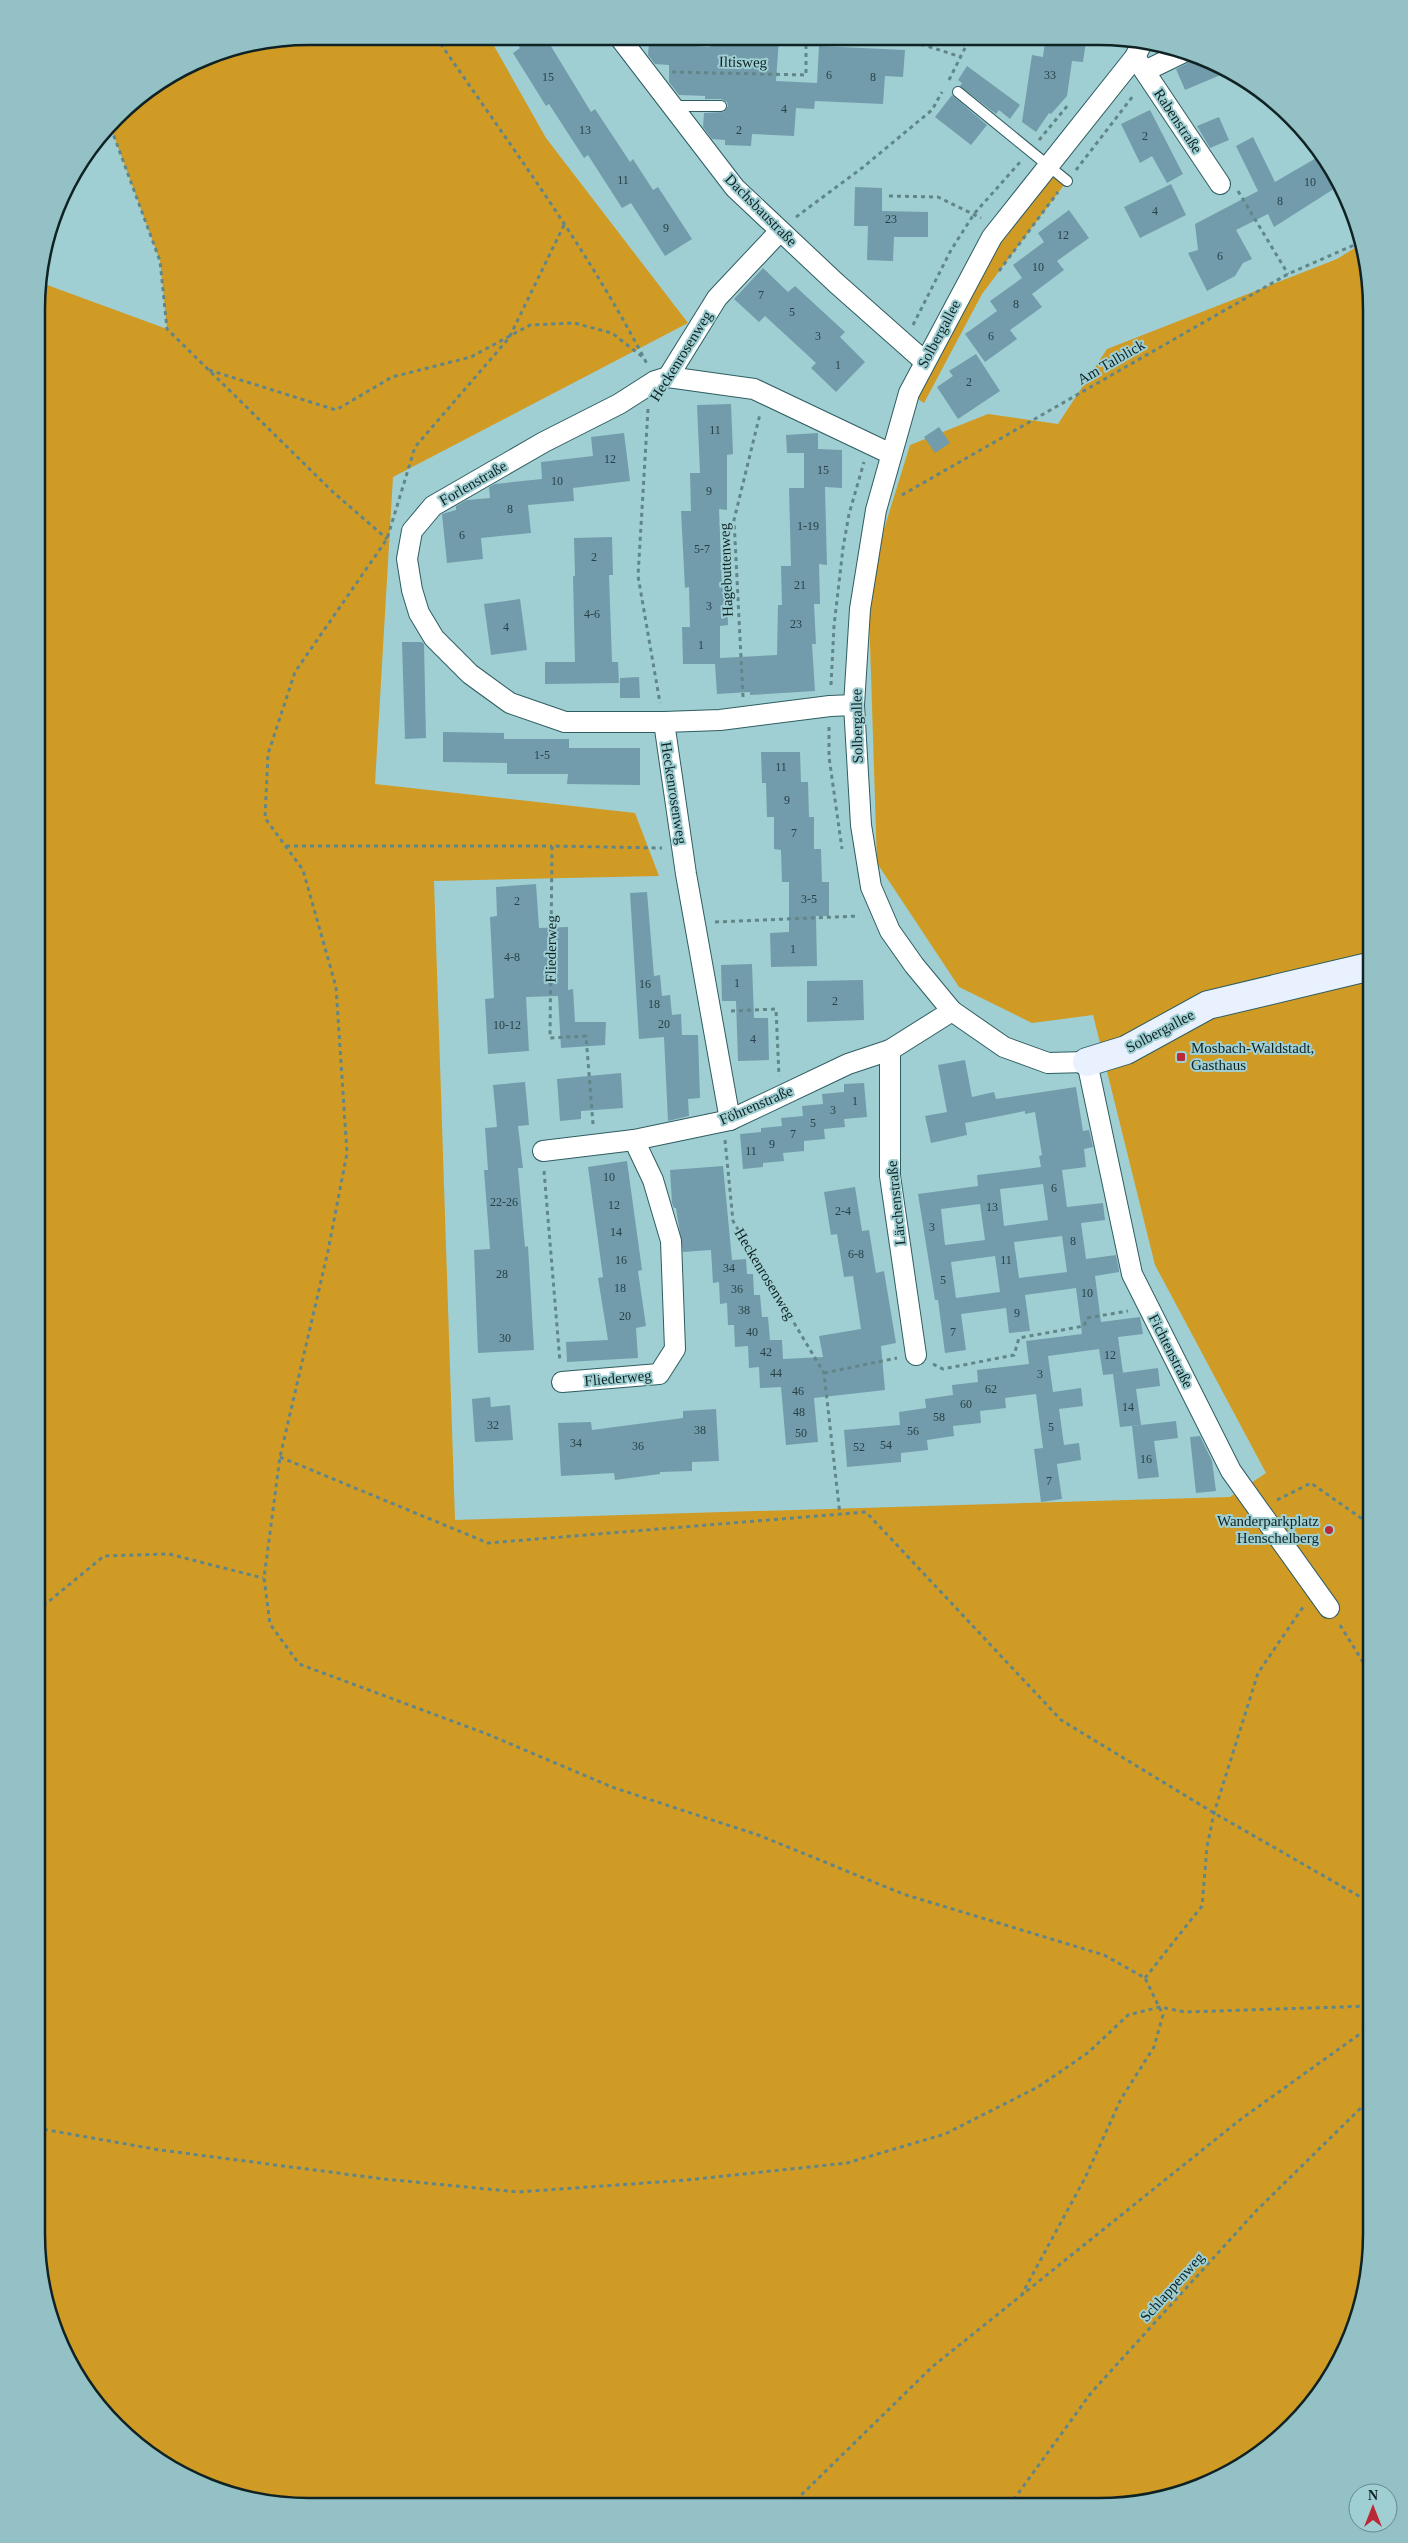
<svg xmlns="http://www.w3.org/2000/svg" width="1408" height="2543" font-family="Georgia,serif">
  <rect width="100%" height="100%" fill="#9fcfd3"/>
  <g fill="#d09b25">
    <path d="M309,36L489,37L546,138L688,323L393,477L375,784L635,813L659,876L434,881L455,1520L1230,1497L1266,1473L1155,1265L1093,1015L1032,1023L959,987L877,863L868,581L910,445L988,414L1058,424L1107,349L1337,259L1361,244L1372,309L1371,2252L1351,2338L1315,2400L1265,2451L1187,2492L1099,2507L273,2504L204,2486L143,2450L82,2386L51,2322L36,2234L39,282L167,329L160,261L111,128L129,104L205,57Z"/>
    <path d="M1049,165L1067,181L982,294L924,403L909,393L924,361Z"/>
  </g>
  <g fill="#729cab" fill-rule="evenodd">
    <path d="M513,38H546L591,112L595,109L630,162L633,159L653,190L658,187L692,239L665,256L631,203L622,208L588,155L584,158L549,104L546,106L513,53L520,48Z"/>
    <path d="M710,39H779L776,81L817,83L819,46L905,50L903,77L885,76L883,104L815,101L814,109L796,108L794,136L752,134L751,146L725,145V140L712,139L703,127L704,113L724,112L728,106L727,102L721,99H705V96L679,95L669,82V65L655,64L648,55L649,43L710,47Z"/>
    <path d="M1045,41H1086L1083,62L1072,61L1067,96L1051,114L1049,113L1036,132L1022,122L1032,55L1043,57Z"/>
    <path d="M1195,56L1220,64L1230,71L1185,90L1176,69L1190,62Z"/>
    <path d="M967,66L1020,105L1010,119L999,110L996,114L960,86L962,83L958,80Z"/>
    <path d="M952,95L987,125L971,145L935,117Z"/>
    <path d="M1150,110L1183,174L1167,183L1152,156L1140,163L1121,124Z"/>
    <path d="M1219,117L1229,140L1210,148L1197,126Z"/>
    <path d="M1253,137L1275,182L1323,154L1340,185L1274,227L1268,214L1236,230L1252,259L1243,263L1235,276L1207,291L1188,253L1198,250L1195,224L1258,191L1236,146Z"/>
    <path d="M1171,184L1186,215L1140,238L1124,207Z"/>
    <path d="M855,187L882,188V211L928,212V237H894L893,261L867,260L868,226H854Z"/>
    <path d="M1069,210L1089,238L1057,261L1064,270L1032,294L1042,307L1010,330L1017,339L985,362L965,334L997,311L990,301L1022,278L1013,265L1044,242L1038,233Z"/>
    <path d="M763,268L788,292L795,286L845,332L840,337L865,362L836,392L811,368L816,363L765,316L759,322L734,299Z"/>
    <path d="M976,354L1000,391L958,419L937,387L953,376L949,371Z"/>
    <path d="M731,404L733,454L727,455V510L719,509L722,587L727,586L728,625L720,626V658L777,655L778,605H782L781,566H791L789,488H804V453H787L786,435L818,433V449L842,450V488L825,487L827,565L819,564L820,604H814L816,644H812L815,691L750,695V692L717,694L715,664H683L682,627H690L689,587L685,588L681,511H691L690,473H700L697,405Z"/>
    <path d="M939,427L950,443L935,453L924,437Z"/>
    <path d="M624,433L630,481L573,488L574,501L528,505L531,533L481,538L483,559L447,563L442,514L456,510V506L467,500L490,498L489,487L495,484L542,479L541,462L593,456L591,437Z"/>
    <path d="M612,537L613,575H609L612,662H618L619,683L545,684V662H575L573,576H575L574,538Z"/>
    <path d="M520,599L527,650L491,655L484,604Z"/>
    <path d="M402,642H422L424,644L426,738L405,739Z"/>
    <path d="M639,677L640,698H620V678Z"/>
    <path d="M443,732L504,733V739H569V748H640V785L567,784L568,774H507V763L443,762Z"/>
    <path d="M761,752H800L801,782H808L809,817H814V849H821L822,882H829V916H816L817,966L771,967L770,933L789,932V882H782L781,850L774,849V817H767L766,783H762Z"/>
    <path d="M536,884L539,928L568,927V990L573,989L575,1022H606L605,1045L561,1048L558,996L526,997L529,1051L488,1054L485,999L494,998L490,917L497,916L496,887Z"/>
    <path d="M647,892L654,976L660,975L662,996L670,995L672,1015L681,1014L682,1035H698L700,1098L688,1099L689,1116L668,1121L664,1037L639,1039L630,893Z"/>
    <path d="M752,964L754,1018H768L769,1060L738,1061L736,1001H722L721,965Z"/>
    <path d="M863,980L864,1020L807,1022V981Z"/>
    <path d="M965,1060L972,1097L994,1092L996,1099L1076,1087L1083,1131L1089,1130L1093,1147L1084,1149L1086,1167L1062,1170L1067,1207L1103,1203L1105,1220L1081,1223L1086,1259L1116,1255L1119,1270V1272L1095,1276L1101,1322L1140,1317L1143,1334L1118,1337L1123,1373L1103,1375L1099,1349L1048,1356L1053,1392L1081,1388L1083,1406L1059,1409L1064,1445L1079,1443L1081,1460L1057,1464L1062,1499L1041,1502L1034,1449L1043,1448L1036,1394L1005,1398L1006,1408L980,1411L981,1423L953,1426L954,1436L927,1440L928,1450L901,1453V1462L847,1467L844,1430L900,1425L899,1412L926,1408L925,1399L953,1395L952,1385L978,1382L977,1370L1029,1364L1026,1341L1082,1334L1076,1288L1025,1295L1030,1331L1009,1333L1006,1308L961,1314L966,1350L945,1353L938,1300H935L918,1194L978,1186L977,1175L1041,1167L1039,1156L1042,1155L1035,1112L1025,1114V1111L965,1123L967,1135L931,1143L925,1116L947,1112L938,1065ZM1043,1184L1048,1220L1004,1226L1000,1189ZM980,1204L985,1240L945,1245L941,1209ZM1062,1236L1067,1272L1019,1278L1014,1242ZM995,1256L1000,1292L956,1298L951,1262Z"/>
    <path d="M621,1073L623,1108L581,1111V1119L560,1121L557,1079Z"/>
    <path d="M525,1082L529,1125L518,1126L523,1168H518L525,1247L528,1246L534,1350L478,1353L474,1250L490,1249L484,1170H488L485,1128L497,1127L493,1085Z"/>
    <path d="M864,1083L867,1117L844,1119L845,1127L824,1129L825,1139L804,1141V1151L783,1153L784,1161L763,1163V1167L743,1169L740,1134L761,1132V1128L782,1126L781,1118L803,1116L802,1106L823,1104L822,1094L844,1092V1084Z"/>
    <path d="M627,1161L642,1270L638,1271L646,1326L636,1328L638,1358L567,1362L566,1342L608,1340L598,1278L603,1277L588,1167Z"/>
    <path d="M723,1166L732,1260L746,1259L747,1274H753L754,1295H760L762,1317H768L770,1340H782L783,1359L823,1357L819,1336L861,1329L853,1276L844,1277L837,1234L831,1235L824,1192L855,1187L862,1231L869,1230L876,1273L884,1271L896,1343L881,1346L885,1390L814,1398L818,1442L786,1445L781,1387L760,1388L759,1367L749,1368L748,1346L735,1347L734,1325H728L727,1303L720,1304L719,1282L713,1283L711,1250L683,1252L676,1208H674L672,1203L670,1170Z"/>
    <path d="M1158,1368L1160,1386L1136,1389L1141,1425L1120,1427L1113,1374Z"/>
    <path d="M490,1397L491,1407L510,1405L513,1440L475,1442L472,1399Z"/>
    <path d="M716,1409L719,1461L692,1462V1471L660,1472V1474L615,1480L614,1473L561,1476L558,1423L591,1422L592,1430L683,1418V1411Z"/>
    <path d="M1176,1421L1178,1438L1154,1441L1159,1477L1138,1479L1132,1426Z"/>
    <path d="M1200,1436L1212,1461L1216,1491L1196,1493L1190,1437Z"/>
  </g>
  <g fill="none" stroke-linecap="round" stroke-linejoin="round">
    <defs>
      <g id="lane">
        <path d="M958,92L1067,181"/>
        <path d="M672,106H721"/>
      </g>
      <g id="street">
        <path d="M620,38L735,188L836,283L924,361"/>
        <path d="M1143,41L1135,57L992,237L909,393L876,510L860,609L854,705L861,825L871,887L890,931L914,965L952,1011L1004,1047L1048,1063L1087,1062L1132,1274L1231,1471L1329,1608"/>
        <path d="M1135,57L1220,184"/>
        <path d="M1145,71L1184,52"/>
        <path d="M668,377L717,298L780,231"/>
        <path d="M854,705L830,706L720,720L664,722H565L510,703L470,674L434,638L419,613L412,590L407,559L412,531L433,506L544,442L619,404L655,381L668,377L754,389L891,454"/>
        <path d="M664,722L686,874L730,1120"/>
        <path d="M890,1050V1176L916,1355"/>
        <path d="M543,1151L634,1140L730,1120L848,1064L890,1050L952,1011"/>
        <path d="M562,1382L659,1374L675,1349L671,1241L653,1180L634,1140"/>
      </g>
      <path id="secondary" d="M1087,1062L1126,1050L1208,1005L1372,966"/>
    </defs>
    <use href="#lane" stroke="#2f5d61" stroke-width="12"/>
    <use href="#street" stroke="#2f5d61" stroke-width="22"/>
    <use href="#secondary" stroke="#2f5d61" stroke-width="30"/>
    <g stroke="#628688" stroke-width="3" stroke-dasharray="4 4" stroke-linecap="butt">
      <path d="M436,37C509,144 588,249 647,364"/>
      <path d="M857,40L924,45L961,57"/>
      <path d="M672,72L806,75V39"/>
      <path d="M949,80L969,40"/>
      <path d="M111,128L160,261L167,329L333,492L387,539"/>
      <path d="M1039,140L1068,105"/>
      <path d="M1076,170L1133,96"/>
      <path d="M1238,191L1288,274"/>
      <path d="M889,196L938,197L981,218"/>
      <path d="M796,217L862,168L932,110L942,92"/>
      <path d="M564,225L509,338L415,447L387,539L295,672L268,754L265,818L303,870L336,987L347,1153L328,1251L280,1457L264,1578L270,1624L299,1664L487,1734L612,1787L761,1836L903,1894L1104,1955L1145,1978L1163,2015L1154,2047L1121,2099L1085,2178L1022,2294"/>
      <path d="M999,271L1058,192"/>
      <path d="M913,325L951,250L974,214L1020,162"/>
      <path d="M209,370L336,410L392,377L471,357L530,325L574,323L612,333L644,358"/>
      <path d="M648,409L638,576L660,703"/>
      <path d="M902,495L1288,274L1361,242"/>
      <path d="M831,685L834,626L843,548L849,514L864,462"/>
      <path d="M743,697L734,520L760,414"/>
      <path d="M829,727V757L842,849"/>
      <path d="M286,846H552"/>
      <path d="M715,922L859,916"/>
      <path d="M731,1011L776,1009L779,1076"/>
      <path d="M593,1124L586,1036L550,1038L552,846L662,848"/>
      <path d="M725,1140L733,1221L824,1373L840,1515"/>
      <path d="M544,1171L560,1362"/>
      <path d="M933,1364L943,1369L1014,1355L1019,1338L1084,1326L1087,1318L1128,1311"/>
      <path d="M824,1373L897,1358"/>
      <path d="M280,1457L488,1543L866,1512L1061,1720L1214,1813L1371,1903"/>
      <path d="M1277,1500L1311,1483L1371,1525"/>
      <path d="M37,1611L104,1556L169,1554L263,1578"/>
      <path d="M1340,1625L1371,1675"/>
      <path d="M1145,1978L1202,1906L1207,1847L1214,1813L1258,1673L1303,1607"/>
      <path d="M36,2128L160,2150L384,2179L518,2192L687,2180L847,2163L945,2134L1038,2087L1089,2052L1128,2015L1160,2007L1185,2012L1371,2006"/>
      <path d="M790,2506L932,2367L1241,2119L1371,2026"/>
      <path d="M1009,2506L1091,2393L1256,2211L1371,2098"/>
    </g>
    <use href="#lane" stroke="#fff" stroke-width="10"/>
    <use href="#street" stroke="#fff" stroke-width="20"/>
    <use href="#secondary" stroke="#e9f1ff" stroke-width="28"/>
  </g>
  <g fill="#ba2936" stroke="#9fcfd3" stroke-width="2">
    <rect x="1176" y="1052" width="10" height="10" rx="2.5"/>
    <circle cx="1329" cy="1530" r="5"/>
  </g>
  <g text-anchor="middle" stroke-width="4" stroke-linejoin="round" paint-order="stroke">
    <g font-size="12" fill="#284146">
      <text x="829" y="79">6</text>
      <text x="1050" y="79">33</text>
      <text x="548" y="81">15</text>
      <text x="873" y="81">8</text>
      <text x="784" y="113">4</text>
      <text x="585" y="134">13</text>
      <text x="739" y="134">2</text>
      <text x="1145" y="140">2</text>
      <text x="623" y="184">11</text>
      <text x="1310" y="186">10</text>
      <text x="1280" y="205">8</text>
      <text x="1155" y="215">4</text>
      <text x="891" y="223">23</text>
      <text x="666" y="232">9</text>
      <text x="1063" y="239">12</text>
      <text x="1220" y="260">6</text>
      <text x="1038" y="271">10</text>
      <text x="761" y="299">7</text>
      <text x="1016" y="308">8</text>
      <text x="792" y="316">5</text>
      <text x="818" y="340">3</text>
      <text x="991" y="340">6</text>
      <text x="838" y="369">1</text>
      <text x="969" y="386">2</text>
      <text x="715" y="434">11</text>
      <text x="610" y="463">12</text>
      <text x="823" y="474">15</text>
      <text x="557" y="485">10</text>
      <text x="709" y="495">9</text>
      <text x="510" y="513">8</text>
      <text x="808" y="530">1-19</text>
      <text x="462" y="539">6</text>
      <text x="702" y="553">5-7</text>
      <text x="594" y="561">2</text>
      <text x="800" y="589">21</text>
      <text x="709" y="610">3</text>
      <text x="592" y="618">4-6</text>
      <text x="796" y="628">23</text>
      <text x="506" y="631">4</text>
      <text x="701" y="649">1</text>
      <text x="542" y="759">1-5</text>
      <text x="781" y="771">11</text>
      <text x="787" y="804">9</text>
      <text x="794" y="837">7</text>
      <text x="809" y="903">3-5</text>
      <text x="517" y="905">2</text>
      <text x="793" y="953">1</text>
      <text x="512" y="961">4-8</text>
      <text x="737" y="987">1</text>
      <text x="645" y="988">16</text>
      <text x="835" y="1005">2</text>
      <text x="654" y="1008">18</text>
      <text x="664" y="1028">20</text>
      <text x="507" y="1029">10-12</text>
      <text x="753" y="1043">4</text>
      <text x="855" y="1105">1</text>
      <text x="833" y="1114">3</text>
      <text x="813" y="1127">5</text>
      <text x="793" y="1138">7</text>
      <text x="772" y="1148">9</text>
      <text x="751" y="1155">11</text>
      <text x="609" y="1181">10</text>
      <text x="1054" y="1192">6</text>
      <text x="504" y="1206">22-26</text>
      <text x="614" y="1209">12</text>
      <text x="992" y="1211">13</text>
      <text x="843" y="1215">2-4</text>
      <text x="932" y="1231">3</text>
      <text x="616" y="1236">14</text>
      <text x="1073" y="1245">8</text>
      <text x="856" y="1258">6-8</text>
      <text x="621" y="1264">16</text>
      <text x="1006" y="1264">11</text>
      <text x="729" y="1272">34</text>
      <text x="502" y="1278">28</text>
      <text x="943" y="1284">5</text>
      <text x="620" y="1292">18</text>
      <text x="737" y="1293">36</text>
      <text x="1087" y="1297">10</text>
      <text x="744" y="1314">38</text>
      <text x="1017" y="1317">9</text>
      <text x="625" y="1320">20</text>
      <text x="752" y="1336">40</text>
      <text x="953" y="1336">7</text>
      <text x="505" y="1342">30</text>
      <text x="766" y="1356">42</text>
      <text x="1110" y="1359">12</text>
      <text x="776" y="1377">44</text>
      <text x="1040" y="1378">3</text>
      <text x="991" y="1393">62</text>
      <text x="798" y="1395">46</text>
      <text x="966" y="1408">60</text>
      <text x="1128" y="1411">14</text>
      <text x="799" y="1416">48</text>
      <text x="939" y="1421">58</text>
      <text x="493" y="1429">32</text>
      <text x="1051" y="1431">5</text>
      <text x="700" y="1434">38</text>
      <text x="913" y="1435">56</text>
      <text x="801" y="1437">50</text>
      <text x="576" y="1447">34</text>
      <text x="886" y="1449">54</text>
      <text x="638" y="1450">36</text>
      <text x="859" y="1451">52</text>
      <text x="1146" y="1463">16</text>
      <text x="1049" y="1485">7</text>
    </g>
    <g font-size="15" fill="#102324" stroke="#9fcfd3">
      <text transform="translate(743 62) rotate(1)" y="5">Iltisweg</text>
      <text transform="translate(1178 121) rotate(56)" y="5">Rabenstraße</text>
      <text transform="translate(761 210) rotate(45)" y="5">Dachsbaustraße</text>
      <text transform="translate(939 334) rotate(-62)" y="5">Solbergallee</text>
      <text transform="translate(681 356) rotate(-58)" y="5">Heckenrosenweg</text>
      <text transform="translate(1111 362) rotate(-30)" y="5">Am Talblick</text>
      <text transform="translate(473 483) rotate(-30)" y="5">Forlenstraße</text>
      <text transform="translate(726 570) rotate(-92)" y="5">Hagebuttenweg</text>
      <text transform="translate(857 726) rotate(-91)" y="5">Solbergallee</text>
      <text transform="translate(674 793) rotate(81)" y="5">Heckenrosenweg</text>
      <text transform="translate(551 949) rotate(-89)" y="5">Fliederweg</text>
      <text transform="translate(1160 1031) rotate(-28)" y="5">Solbergallee</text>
      <text transform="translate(756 1105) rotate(-23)" y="5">Föhrenstraße</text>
      <text transform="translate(896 1203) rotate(-96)" y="5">Lärchenstraße</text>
      <text transform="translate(765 1274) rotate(59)" y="5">Heckenrosenweg</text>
      <text transform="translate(1171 1351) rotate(63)" y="5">Fichtenstraße</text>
      <text transform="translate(618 1378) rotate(-5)" y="5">Fliederweg</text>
      <text transform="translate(1172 2287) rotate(-48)" y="5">Schlappenweg</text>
    </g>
    <g font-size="15" fill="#102324" stroke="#9fcfd3" text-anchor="start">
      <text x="1191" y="1053">Mosbach-Waldstadt,<tspan x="1191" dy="17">Gasthaus</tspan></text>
      <text x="1319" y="1526" text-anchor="end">Wanderparkplatz<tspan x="1319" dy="17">Henschelberg</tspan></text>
    </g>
  </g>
  <path d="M0 0H1408V2543H0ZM309 45H1099A264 264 0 0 1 1363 309V2234A264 264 0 0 1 1099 2498H309A264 264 0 0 1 45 2234V309A264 264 0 0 1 309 45Z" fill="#94c1c5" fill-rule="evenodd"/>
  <path fill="none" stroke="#102324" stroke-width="2.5" d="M309 45H1099A264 264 0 0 1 1363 309V2234A264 264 0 0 1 1099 2498H309A264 264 0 0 1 45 2234V309A264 264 0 0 1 309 45Z"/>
  <g transform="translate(1373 2508)"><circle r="24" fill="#9fcfd3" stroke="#668a8d"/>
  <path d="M0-4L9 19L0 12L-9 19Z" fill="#ba2936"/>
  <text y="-8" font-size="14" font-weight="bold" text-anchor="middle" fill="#102324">N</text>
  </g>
</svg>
